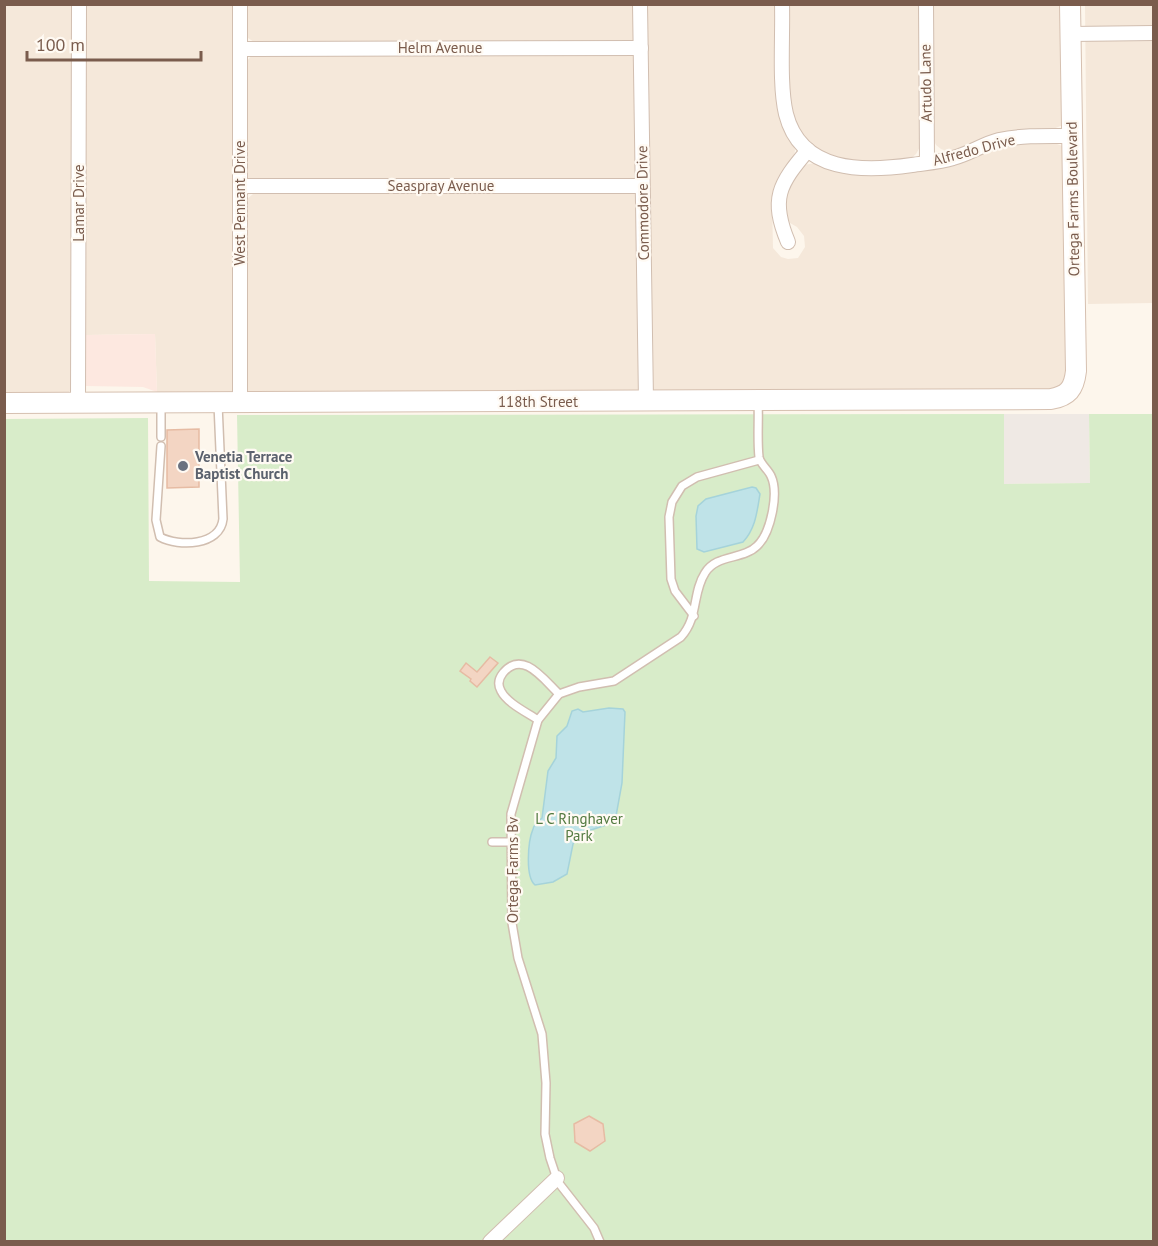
<svg xmlns="http://www.w3.org/2000/svg" width="1158" height="1246" font-family="'PT Sans',sans-serif">
  <rect width="100%" height="100%" fill="#fdf6ec"/>
  <g fill="#f5e8da">
    <path d="M4,5H74V386L68,393H5Z"/>
    <path d="M86,5H235L234,391L157,392L155,334L86,335Z"/>
    <path d="M245,5H635L634,41L630,43L254,42L248,38L245,31Z"/>
    <path d="M645,5H776L778,107L785,131L793,143L795,150L794,157L779,177L772,201L773,248L781,257L788,259L798,258L805,247L804,236L797,227L790,223L784,212L785,194L795,174L804,165L815,163L834,170L856,174L883,175L955,164L992,149L1013,143L1052,142L1062,146L1067,155L1071,372L1061,390L653,391L652,387Z"/>
    <path d="M788,5H920L921,145L916,154L910,159L878,162L838,160L822,152L807,140L795,123L790,106Z"/>
    <path d="M932,5H1065L1063,125L1053,129L949,152L941,149L936,145L933,139Z"/>
    <path d="M1085,5H1153V303L1088,304Z"/>
    <path d="M628,53L635,55L637,179L629,180H251L247,177L245,171L246,62L253,54Z"/>
    <path d="M631,190L637,194L639,391L247,392L245,201L253,194L260,192Z"/>
  </g>
  <path fill="#fde8e0" d="M155,334L157,392L143,387L86,386V335Z"/>
  <path fill="#efe9e4" d="M1004,414H1089L1090,483L1004,484Z"/>
  <path fill="#d8ecc9" d="M1004,414V484L1090,483L1089,414H1153V1241H5L4,419L148,418L149,581L240,582L237,415Z"/>
  <g fill="#bfe3e8" stroke="#a5d3da" stroke-width="1.5">
    <path d="M752,487L756,488L760,494C757,511 756,528 743,542L704,552L697,549L696,516L698,506L706,499Z"/>
    <path d="M609,708L623,709L625,712L622,783L616,816L606,825L588,831L578,836L573,844L567,874L553,882L535,885C525,877 528,841 533,829C534,824 538,821 542,818L548,771L556,758L557,736L567,726L572,711L578,709L583,712Z"/>
  </g>
  <g fill="#f3d5c3" stroke="#e6bba3" stroke-width="1.5">
    <path d="M199,429V487L167,488V430Z"/>
    <path d="M490,657L498,663L477,687L470,681L471,679L460,671L466,663L477,672Z"/>
    <path d="M589,1116L603,1124L605,1141L590,1151L575,1142L574,1124Z"/>
  </g>
  <g fill="none" stroke-linecap="round" stroke-linejoin="round">
    <defs>
      <g id="lane">
        <path d="M161,405V437"/>
        <path d="M161,446L156,520L160,537C179,547 220,546 223,519L218,404"/>
        <path d="M694,616L675,591L671,579L669,517L672,502L682,486L697,477L759,460"/>
        <path d="M538,720C526,712 507,703 501,691C497,684 499,678 503,673C523,649 544,680 559,694"/>
        <path d="M492,842H511"/>
        <path d="M600,1242L594,1228L558,1182L550,1158L545,1134L546,1083L542,1034L518,958L512,923L511,814L538,720L559,694L579,687L614,681L681,637C699,617 692,593 705,573C716,554 743,560 757,546C771,533 779,493 771,476C768,469 760,464 759,457C757,439 759,420 758,401"/>
      </g>
      <g id="street">
        <path d="M640,4L646,401"/>
        <path d="M782,4C783,36 779,85 786,114C801,173 863,172 912,165C925,163 940,162 953,158C969,154 983,144 999,140C1023,135 1048,136 1072,136"/>
        <path d="M926,4L927,162"/>
        <path d="M1071,34L1154,33"/>
        <path d="M240,49L641,48"/>
        <path d="M240,186H642"/>
        <path d="M788,242C770,199 779,184 808,150"/>
        <path d="M78,402L79,4"/>
        <path d="M240,402V4"/>
        <path d="M490,1242L557,1178"/>
      </g>
      <path id="secondary" d="M4,403L1051,399C1068,396 1074,389 1076,371L1070,4"/>
    </defs>
    <use href="#lane" stroke="#d1beb0" stroke-width="10"/>
    <use href="#street" stroke="#d1beb0" stroke-width="16"/>
    <use href="#secondary" stroke="#d6c0b0" stroke-width="22"/>
    <use href="#lane" stroke="#fff" stroke-width="7"/>
    <use href="#street" stroke="#fff" stroke-width="14"/>
    <use href="#secondary" stroke="#fff" stroke-width="20"/>
  </g>
  <circle fill="#6b7280" stroke="#fffaf3" stroke-width="2" cx="183" cy="466" r="6"/>
  <g text-anchor="middle" stroke-width="4.5" stroke-linejoin="round" paint-order="stroke">
    <g font-size="15" fill="#7a5c4d" stroke="#fffaf3">
      <text x="440" y="53">Helm Avenue</text>
      <text transform="translate(926 83) rotate(-91)" y="5">Artudo Lane</text>
      <text transform="translate(974 150) rotate(-15)" y="5">Alfredo Drive</text>
      <text x="441" y="191">Seaspray Avenue</text>
      <text transform="translate(1073 199) rotate(-91)" y="5">Ortega Farms Boulevard</text>
      <text transform="translate(79 203) rotate(-90)" y="5">Lamar Drive</text>
      <text transform="translate(240 203) rotate(-90)" y="5">West Pennant Drive</text>
      <text transform="translate(643 203) rotate(-91)" y="5">Commodore Drive</text>
      <text x="538" y="407">118th Street</text>
      <text transform="translate(513 870) rotate(-90)" y="5">Ortega Farms Bv</text>
    </g>
    <g font-size="15" font-weight="bold" fill="#5b616d" stroke="#fffaf3" text-anchor="start">
      <text x="195" y="462">Venetia Terrace<tspan x="195" dy="17">Baptist Church</tspan></text>
    </g>
    <g font-size="15" fill="#537a41" stroke="#fffaf3">
      <text x="579" y="824">L C Ringhaver<tspan x="579" dy="17">Park</tspan></text>
    </g>
  </g>
  <rect width="1158" height="1246" fill="none" stroke="#7a5c4d" stroke-width="12"/>
  <path d="M27 51v9h174v-9" fill="none" stroke="#7a5c4d" stroke-width="3"/>
  <text x="36" y="51" font-size="18" fill="#7a5c4d" stroke="#fffaf3" stroke-width="4.5" paint-order="stroke">100 m</text>
</svg>
